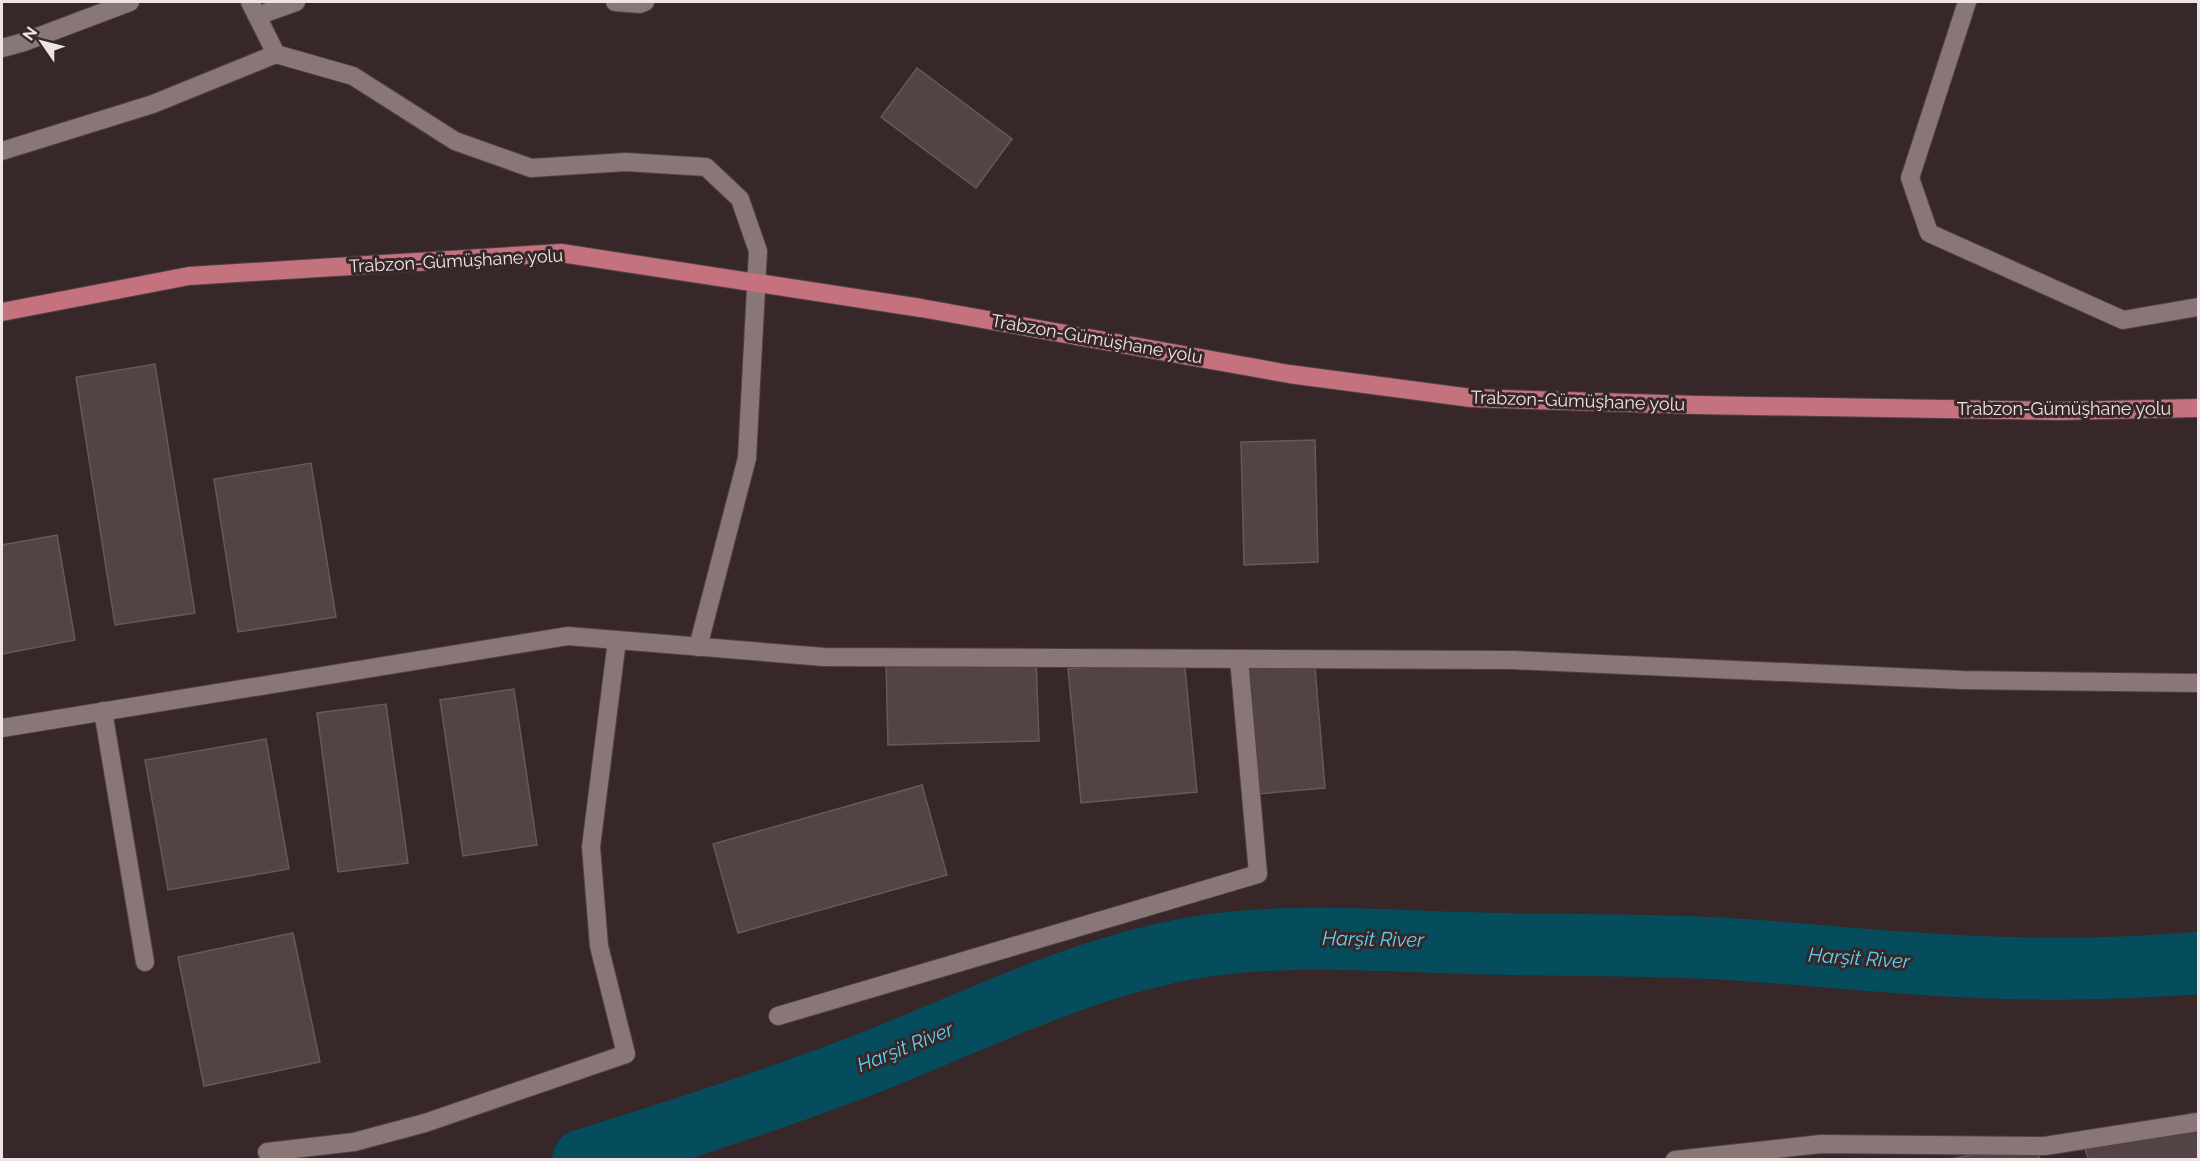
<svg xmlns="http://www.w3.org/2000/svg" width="2200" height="1161" font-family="Raleway,sans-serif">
  <rect width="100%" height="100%" fill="#372728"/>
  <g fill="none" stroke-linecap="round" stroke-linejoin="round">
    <path stroke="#054c5c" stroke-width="62" d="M583,1160C681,1130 779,1098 874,1061C987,1016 1097,959 1220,944C1302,934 1385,941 1468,943C1549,946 1629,944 1709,948C1776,951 1842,959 1908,963C2004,970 2102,971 2198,963"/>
  </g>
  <g fill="#544345" stroke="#6a5759" stroke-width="1.5">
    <path d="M917,68L1012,139L976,188L881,117Z"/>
    <path d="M155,364L195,613L115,625L76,377Z"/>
    <path d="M1315,440L1318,562L1244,565L1241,442Z"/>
    <path d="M311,463L336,617L238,632L214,479Z"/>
    <path d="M57,535L75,640L2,654V545Z"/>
    <path d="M1314,655L1325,788L1257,794L1245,661Z"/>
    <path d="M1036,658L1039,741L888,745L886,663Z"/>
    <path d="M1184,658L1197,792L1081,803L1068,669Z"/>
    <path d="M514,689L537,845L463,856L440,700Z"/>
    <path d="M386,704L408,863L338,872L317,713Z"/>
    <path d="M266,739L289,869L168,890L145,760Z"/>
    <path d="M922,785L947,875L738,933L713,844Z"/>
    <path d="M293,933L320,1062L204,1086L178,957Z"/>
    <path d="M2192,1113L2198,1133V1160H2089L2085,1149Z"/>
    <path d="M2037,1143L2040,1160H1945Z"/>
  </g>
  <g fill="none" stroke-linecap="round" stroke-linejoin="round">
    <defs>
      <g id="minor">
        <path d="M250,2L276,54L353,76L455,141L531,168L626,162L706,167L740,199L758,251L747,458L698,647"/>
        <path d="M615,2L640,4L645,2"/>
        <path d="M1967,2L1910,178L1929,233L2123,320L2198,307"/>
        <path d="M257,16L296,2"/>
        <path d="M2,48L24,42L130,2"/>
        <path d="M2,151L153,104L276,54"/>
        <path d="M103,711L145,962"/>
        <path d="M2,728L568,636L824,657L1512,660L1962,680L2198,683"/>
        <path d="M778,1016L1258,874L1239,659"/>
        <path d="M267,1152L354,1142L425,1123L626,1054L599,946L591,847L617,640"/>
        <path d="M1675,1160L1821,1144L2045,1146L2198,1122"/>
      </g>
      <path id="major" d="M2,312L189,276L561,253L921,308L1289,374L1471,398L1697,405L2058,411L2198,408"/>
    </defs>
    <use href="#minor" stroke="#504244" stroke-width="20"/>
    <use href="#major" stroke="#504244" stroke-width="20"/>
    <use href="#minor" stroke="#897677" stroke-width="18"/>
    <use href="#major" stroke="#c3727e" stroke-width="18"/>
  </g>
  <g text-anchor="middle" stroke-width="6" stroke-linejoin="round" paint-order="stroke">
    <g font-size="18" fill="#efe4e5" stroke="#372728">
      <text transform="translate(456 261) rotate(-3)" y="6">Trabzon-Gümüşhane yolu</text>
      <text transform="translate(1097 339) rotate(10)" y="6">Trabzon-Gümüşhane yolu</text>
      <text transform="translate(1578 401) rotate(2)" y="6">Trabzon-Gümüşhane yolu</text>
      <text x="2064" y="415">Trabzon-Gümüşhane yolu</text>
    </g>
    <g font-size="20" font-style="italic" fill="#5cd2f2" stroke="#372728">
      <text transform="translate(1373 939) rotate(1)" y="7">Harşit River</text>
      <text transform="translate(1859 958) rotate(4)" y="7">Harşit River</text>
      <text transform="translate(905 1047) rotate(-22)" y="7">Harşit River</text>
    </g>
  </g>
  <rect width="2200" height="1161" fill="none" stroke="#efe4e5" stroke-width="6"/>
  <g transform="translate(42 42) rotate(305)" stroke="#372728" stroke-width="4.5" paint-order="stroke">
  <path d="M0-4.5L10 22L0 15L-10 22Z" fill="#efe4e5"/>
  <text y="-9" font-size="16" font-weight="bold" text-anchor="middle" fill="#efe4e5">N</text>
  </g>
</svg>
